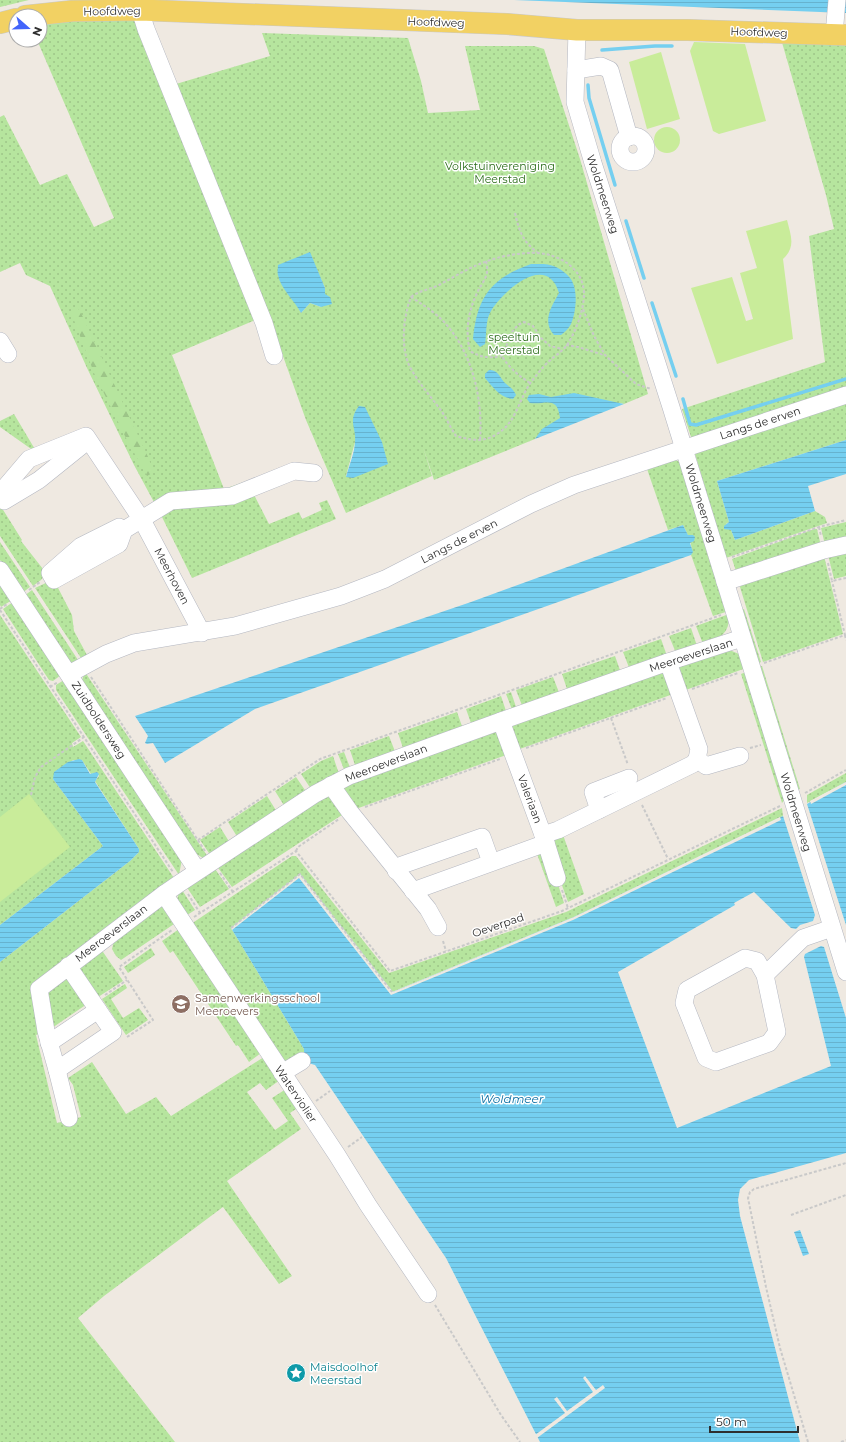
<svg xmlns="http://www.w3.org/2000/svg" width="846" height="1442" font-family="Montserrat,sans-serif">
  <defs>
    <pattern id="green-dots" width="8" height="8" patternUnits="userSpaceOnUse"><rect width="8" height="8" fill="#b6e59e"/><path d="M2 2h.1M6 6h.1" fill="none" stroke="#9dc588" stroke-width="1.8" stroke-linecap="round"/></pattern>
    <pattern id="forest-firs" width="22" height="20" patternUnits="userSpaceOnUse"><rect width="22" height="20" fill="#b6e59e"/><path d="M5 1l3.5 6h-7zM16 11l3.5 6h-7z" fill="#9dc588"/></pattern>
    <pattern id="water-rules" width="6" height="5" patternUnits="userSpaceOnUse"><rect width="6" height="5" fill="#75cff0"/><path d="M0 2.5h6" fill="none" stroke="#66b2ce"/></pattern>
  </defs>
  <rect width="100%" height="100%" fill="#efe9e1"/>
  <g fill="url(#green-dots)" fill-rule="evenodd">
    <path d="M0,0H29L0,7Z"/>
    <path d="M137,18L258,319L172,355L224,489L247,481L269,524L299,512L302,519L322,510L319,503L327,500L336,519L192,578L162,517L134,465L87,368L50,286L26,275L20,263L0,272V117L4,115L40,185L67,174L94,227L114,218L37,40H40V21Z"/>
    <path d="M262,33L408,38L421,81L428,113L480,110L465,46H534L544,49L580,159L648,394L624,404L620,403L538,436L535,439L434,480L423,447L432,476L346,513L306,420L275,334L176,84L270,56ZM309,252L325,288V294L321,307L310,303L301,313L296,303L284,288ZM355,442L353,478L346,476Z"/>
    <path d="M781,39L846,41V389L692,440L682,409L825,362L809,236L834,229L826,195Z"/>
    <path d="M846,399V440L717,481L729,522L726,524L731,530L735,540L815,511L825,517L827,523L726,558L695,454L699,449Z"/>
    <path d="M14,414L33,446L36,450L34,451L0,427V421Z"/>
    <path d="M670,458L678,461L683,467L729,611L713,616L691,555C694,546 687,533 683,525L668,530L646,466Z"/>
    <path d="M0,505L22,540L21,541L43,569L45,575L41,580L33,586L0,536Z"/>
    <path d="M846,522V539L825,545L821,528Z"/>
    <path d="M814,529H817L821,546L736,571L732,559Z"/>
    <path d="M0,542L30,587L22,593L0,560Z"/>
    <path d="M846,551V576L834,579L828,555Z"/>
    <path d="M824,556L843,634L763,662L740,587L742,583Z"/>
    <path d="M50,581L56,584L72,615L74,631L87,655L83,661L35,588Z"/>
    <path d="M0,582L12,600L1,607L0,605Z"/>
    <path d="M32,590L80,663H72L68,661L24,596Z"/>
    <path d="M13,602L61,675L53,681L49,680L3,609Z"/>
    <path d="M744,609L761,662L755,665L738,611Z"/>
    <path d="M729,614C730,635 719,638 703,644L696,626Z"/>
    <path d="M0,615L81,737L72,743L73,747L83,741L174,878L33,985L43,1032L36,1035L57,1123L81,1117L73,1085L68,1078L92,1062L126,1114L156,1097L171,1116L264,1057L280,1080L266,1090L260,1083L247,1092L275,1130L288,1121L272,1098L286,1089L299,1107L290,1113L301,1129L227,1181L292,1276L279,1284L223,1207L104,1296L78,1318L175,1442H0V962L130,861L139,852V849L95,781L99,776L97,772L91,774L82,760H73L53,779L103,846L0,925Z"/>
    <path d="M691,628L697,646L676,653L669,636Z"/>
    <path d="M661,639L667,656L630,670L623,652Z"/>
    <path d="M727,649L739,654L746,668L683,691L679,669L681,666Z"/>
    <path d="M615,656L621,673L568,692L562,674Z"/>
    <path d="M762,666L800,789L794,792L756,668Z"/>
    <path d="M85,672L208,857L203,858L195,853L82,680Z"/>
    <path d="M746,672L786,798L782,803L741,674Z"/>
    <path d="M662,673L666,675L676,693L517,750L511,729L514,724Z"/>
    <path d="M553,677L560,695L523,708L516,690Z"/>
    <path d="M64,680L182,859L179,875L56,690V685Z"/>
    <path d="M511,692L517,710L513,712L506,694Z"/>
    <path d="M501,696L507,714L472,726L466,709Z"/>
    <path d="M457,712L463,729L404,751L398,733Z"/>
    <path d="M496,731L509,754L353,810L343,789L344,787Z"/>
    <path d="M389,736L396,754L356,768L350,750Z"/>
    <path d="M344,752L351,770L345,772L338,754Z"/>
    <path d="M333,756L339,774L311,789L301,774L321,761Z"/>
    <path d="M846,773V782L807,803V795Z"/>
    <path d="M296,777L307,793L285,807L275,791Z"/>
    <path d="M267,796L277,812L238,838L228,822Z"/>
    <path d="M327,796L333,798L345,813L232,887L216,865Z"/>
    <path d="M782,808L783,816L574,917L392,992L300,874L231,928L304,1049V1055L291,1062L279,1060L192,928L194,922L292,856H296L389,973L566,912Z"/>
    <path d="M220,827L230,843L211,856L200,840Z"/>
    <path d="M562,832L584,894L568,902L559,877L552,837Z"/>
    <path d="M541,849L556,878L564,903L556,907L536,851Z"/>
    <path d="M213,866L229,889L200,907L186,886Z"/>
    <path d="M182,890L195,910L184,917L177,900L179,892Z"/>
    <path d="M161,906L169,911L177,922L121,960L116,956L112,949L115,937Z"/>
    <path d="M179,929L261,1053L249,1062L238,1045L236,1046L173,951L170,953L162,941Z"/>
    <path d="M151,948L155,955L128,973L124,967Z"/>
    <path d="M97,950L103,952L123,981L95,999L80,976V966Z"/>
    <path d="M68,973L90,1002L49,1030L44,996Z"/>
    <path d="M125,984L127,988L111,999L123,1018L139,1008L148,1020L126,1035L102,999Z"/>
  </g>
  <path fill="url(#forest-firs)" d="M72,307H77L81,313L148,457L154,472L147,476L126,438L94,373L71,312Z"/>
  <g fill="#c9ec9a">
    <path d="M694,42L745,44L766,121L719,134L713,131L690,51Z"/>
    <path d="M661,52L680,119L647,129L629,62Z"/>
    <circle cx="667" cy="140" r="13"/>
    <path d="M787,220C791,236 796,247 783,259L793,339L717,364L691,288L732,277L746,321L753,319L740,273L757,268L746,231Z"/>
    <path d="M29,794L70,847L0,902V817Z"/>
  </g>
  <g fill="url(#water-rules)">
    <path d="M514,0H846V13Z"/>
    <path d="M310,252L325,288V294L330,297L332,304L321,307L310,303L301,313C295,301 280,288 278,275C277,272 278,268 278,265Z"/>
    <path d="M531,264C539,264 548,263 556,267C562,270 569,275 572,281C578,292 576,313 571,324C569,328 565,332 561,335H554C542,322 551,307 559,293C547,252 504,290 491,311C485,321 487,333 485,344L480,347L473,339C477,297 491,278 531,264Z"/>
    <path d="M489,370C498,370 499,376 504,382C509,387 513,388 516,395L513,399C500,398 493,387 485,378V374Z"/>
    <path d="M574,393L624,404L535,439L542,429L560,418C557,395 546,405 530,403L527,399L529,395L539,394L551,397Z"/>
    <path d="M359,406L365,407L382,442L388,464L353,478L346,477C349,466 354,454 355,443C357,428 347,421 359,406Z"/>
    <path d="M846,440V474L808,486L815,511L735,540L731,530L724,529V526L729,522L717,481Z"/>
    <path d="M683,525L688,535H693L695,537L694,541L690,543L693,552L691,555L255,709L165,763L153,743L147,744L145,743L148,736L135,716L471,602Z"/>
    <path d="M79,759L82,760L90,774L97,772L99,774L95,782L139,849V852L130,861L0,962V925L103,846L53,779L54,772L68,762Z"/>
    <path d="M846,782V925L807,804Z"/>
    <path d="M783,816L815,915L813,921L800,925L796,929L791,928L754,892L734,903L735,905L618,972L677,1128L831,1066L804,957L805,954L821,946L824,947L846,1018V1153L749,1180L740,1189L738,1200L740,1216L800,1442H540L446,1258L315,1065L308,1063L304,1055V1049L231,928L300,874L393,992L574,917Z"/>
    <path d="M800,1230L809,1254L803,1256L794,1232Z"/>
  </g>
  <g fill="#efe9e1">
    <path d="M846,782V785L811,804L810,801Z"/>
    <path d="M780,817L781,820L573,920L391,995L299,878L232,930L231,928L300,874L393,992L574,917Z"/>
    <path d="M585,1376L596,1390L603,1385L605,1388L537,1438L535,1435L565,1413L554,1399L557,1397L567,1411L593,1392L583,1378Z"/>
  </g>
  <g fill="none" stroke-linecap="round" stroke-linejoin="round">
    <g stroke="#75cff0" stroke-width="3.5">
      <path d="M602,50L655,46H672"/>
      <path d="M588,85L589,98L615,185"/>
      <path d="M626,221L644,278"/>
      <path d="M652,303L676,376"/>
      <path d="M683,399L690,424L696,425L846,379"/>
    </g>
    <defs>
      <g id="minor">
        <path d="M140,10L146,29L264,323L274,356"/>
        <path d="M577,30L575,102L593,163L671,407L846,972"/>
        <path d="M834,35L837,0"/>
        <path d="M576,70L601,66L610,70L629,137"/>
        <circle cx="633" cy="149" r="13"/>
        <path d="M0,341L8,354"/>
        <path d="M0,493L29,459L86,436L142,520L202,633"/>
        <path d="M0,499L4,501L39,480L85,443"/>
        <path d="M124,530L119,527L81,546L50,573L54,580L119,544L124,530L171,501L232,496L294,471L314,473"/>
        <path d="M0,570L197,870"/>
        <path d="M725,582L824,550L846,545"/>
        <path d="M69,674L106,654L134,643L235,626L341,596L385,579L531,504L574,485L846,395"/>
        <path d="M501,721L546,843L557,878"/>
        <path d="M697,759L706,766L740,756"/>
        <path d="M331,785L350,812L428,909L438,927"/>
        <path d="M599,810L593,792L629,778"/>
        <path d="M543,835L558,830L693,764L697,759L699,749L668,662"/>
        <path d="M396,871L402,865L482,837L491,862"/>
        <path d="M413,891L546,843"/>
        <path d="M164,894L337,1155L368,1205L428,1294"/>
        <path d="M745,958L757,961L765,975L777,1032L769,1043L716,1062L706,1058L684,1003L687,990Z"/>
        <path d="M68,966L113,1032L57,1070L46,1031L39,989L164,894L180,883L315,794L349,776L501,721L668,662L742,638"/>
        <path d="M765,975L803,938L832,928"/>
        <path d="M49,1043L98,1010"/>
        <path d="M57,1070L69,1118"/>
        <path d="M282,1073L302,1061"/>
      </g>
      <g id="major">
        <path d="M25,16L72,11L140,10L507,24L577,30H688L846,35"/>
        <path d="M0,23L16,19"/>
      </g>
    </defs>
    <use href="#minor" stroke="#b4b7c1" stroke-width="18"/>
    <use href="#major" stroke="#c9c9c9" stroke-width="22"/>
    <g stroke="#c9c9c9" stroke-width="2" stroke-dasharray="3 2" stroke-linecap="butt">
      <path d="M515,213C519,230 522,241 537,252"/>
      <path d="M486,261C490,277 483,280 477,293C468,313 465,330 470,351C481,358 490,358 502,356"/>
      <path d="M411,297C420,290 429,290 439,285C454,277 468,268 485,262C499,256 524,252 538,253C561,255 583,269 584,293C584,310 576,331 567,345C562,352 553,357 547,363C541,369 536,376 531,382C519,399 516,423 497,434C483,443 471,440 456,436C450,427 446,417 440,409C430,396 419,383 411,369C400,350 403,317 411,297C423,305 435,312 445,323C473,354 483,400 480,441"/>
      <path d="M583,309L594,336L605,355L636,384L651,389"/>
      <path d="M566,345L578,347L604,355"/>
      <path d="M530,383C518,375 509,368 502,356L512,332L518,325L524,322L533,326L541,338L550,346L562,349"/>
      <path d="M819,527L821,536"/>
      <path d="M732,557L819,527L846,520"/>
      <path d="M828,563L832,581L846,578"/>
      <path d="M29,590L40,582"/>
      <path d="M0,609L7,604"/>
      <path d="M0,610L173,872"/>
      <path d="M845,635L846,640"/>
      <path d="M764,663L845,635L832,581"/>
      <path d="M91,677L205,851"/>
      <path d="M50,687L58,682"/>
      <path d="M692,689L738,673"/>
      <path d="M611,718L628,765"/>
      <path d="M526,748L667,698"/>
      <path d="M750,748L761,745"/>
      <path d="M805,793L846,770"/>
      <path d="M31,795L35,777L41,767L84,737"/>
      <path d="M642,805L668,859"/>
      <path d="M365,807L500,759"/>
      <path d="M198,840L320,759L721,615"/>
      <path d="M296,851L298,847L339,819"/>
      <path d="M220,873L233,892"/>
      <path d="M562,890L568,908"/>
      <path d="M188,894L200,913"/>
      <path d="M194,917L296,851L390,971L562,911L780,806"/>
      <path d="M231,928L300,874L392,992"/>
      <path d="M443,941L446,951"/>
      <path d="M105,995L127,980"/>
      <path d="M127,1037L153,1020L119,967L172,930"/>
      <path d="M316,1101L330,1091"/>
      <path d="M348,1147L362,1137"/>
      <path d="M791,1215L846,1195"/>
      <path d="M435,1305L501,1415L520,1442"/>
      <path d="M808,1442L780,1348L766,1287L748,1198L750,1192L754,1189L846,1163"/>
      <path d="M841,1442L846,1440"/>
    </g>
    <use href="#minor" stroke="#fff" stroke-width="17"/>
    <use href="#major" stroke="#f2d163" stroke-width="21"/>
  </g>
  <defs>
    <symbol id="school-disc" viewBox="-11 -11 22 22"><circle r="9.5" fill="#8d6e63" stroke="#fff"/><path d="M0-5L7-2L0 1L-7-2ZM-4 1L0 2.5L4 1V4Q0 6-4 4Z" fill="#fff"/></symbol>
    <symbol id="sight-disc" viewBox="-11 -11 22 22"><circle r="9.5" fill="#0f9aa8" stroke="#fff"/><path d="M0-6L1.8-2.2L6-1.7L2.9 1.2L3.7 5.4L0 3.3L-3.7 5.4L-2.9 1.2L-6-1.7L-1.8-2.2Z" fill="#fff"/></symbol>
  </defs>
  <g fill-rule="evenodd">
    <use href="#school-disc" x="170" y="993" width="22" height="22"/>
    <use href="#sight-disc" x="285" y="1362" width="22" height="22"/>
  </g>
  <g text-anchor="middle" stroke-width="3" stroke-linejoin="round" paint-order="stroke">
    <g font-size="11" fill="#2e2e2e" stroke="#fff">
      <text transform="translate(112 11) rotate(-1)" y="4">Hoofdweg</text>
      <text transform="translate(436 22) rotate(2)" y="4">Hoofdweg</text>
      <text transform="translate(759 32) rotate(2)" y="4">Hoofdweg</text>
      <text transform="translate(603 194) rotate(72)" y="4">Woldmeerweg</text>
      <text transform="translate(760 423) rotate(-18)" y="4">Langs de erven</text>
      <text transform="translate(701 503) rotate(73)" y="4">Woldmeerweg</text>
      <text transform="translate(459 541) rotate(-27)" y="4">Langs de erven</text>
      <text transform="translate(172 576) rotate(62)" y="4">Meerhoven</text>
      <text transform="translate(691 655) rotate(-18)" y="4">Meeroeverslaan</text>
      <text transform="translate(99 720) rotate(57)" y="4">Zuidboldersweg</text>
      <text transform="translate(386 763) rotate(-21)" y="4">Meeroeverslaan</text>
      <text transform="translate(530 799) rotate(70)" y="4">Valeriaan</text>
      <text transform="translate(796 812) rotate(73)" y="4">Woldmeerweg</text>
      <text transform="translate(498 925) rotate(-19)" y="4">Oeverpad</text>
      <text transform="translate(111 933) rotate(-37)" y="4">Meeroeverslaan</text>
      <text transform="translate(296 1094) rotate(56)" y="4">Waterviolier</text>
    </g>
    <g font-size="11" fill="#2c6e1b" stroke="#fff">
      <text x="500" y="170">Volkstuinvereniging<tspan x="500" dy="13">Meerstad</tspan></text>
      <text x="514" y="341">speeltuin<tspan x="514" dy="13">Meerstad</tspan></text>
    </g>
    <g font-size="11" fill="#785e54" stroke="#fff" text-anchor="start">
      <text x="195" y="1002">Samenwerkingsschool<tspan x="195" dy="13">Meeroevers</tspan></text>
    </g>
    <g font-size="11" fill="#0d838f" stroke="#fff" text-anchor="start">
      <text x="310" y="1371">Maisdoolhof<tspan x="310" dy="13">Meerstad</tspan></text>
    </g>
    <g font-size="12" font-style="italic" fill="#0d6fa3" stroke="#fff">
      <text x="512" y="1103">Woldmeer</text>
    </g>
  </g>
  <g transform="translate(28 28) rotate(110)"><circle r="19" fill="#ffffff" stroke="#ababab"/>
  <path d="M0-3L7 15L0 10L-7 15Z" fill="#4264fb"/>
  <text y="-6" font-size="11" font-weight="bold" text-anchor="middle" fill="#2e2e2e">N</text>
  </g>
  <path d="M710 1426v6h88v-6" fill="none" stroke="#2e2e2e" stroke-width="2"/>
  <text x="716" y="1426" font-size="12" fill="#2e2e2e" stroke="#ffffff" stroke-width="3" paint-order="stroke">50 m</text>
</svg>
